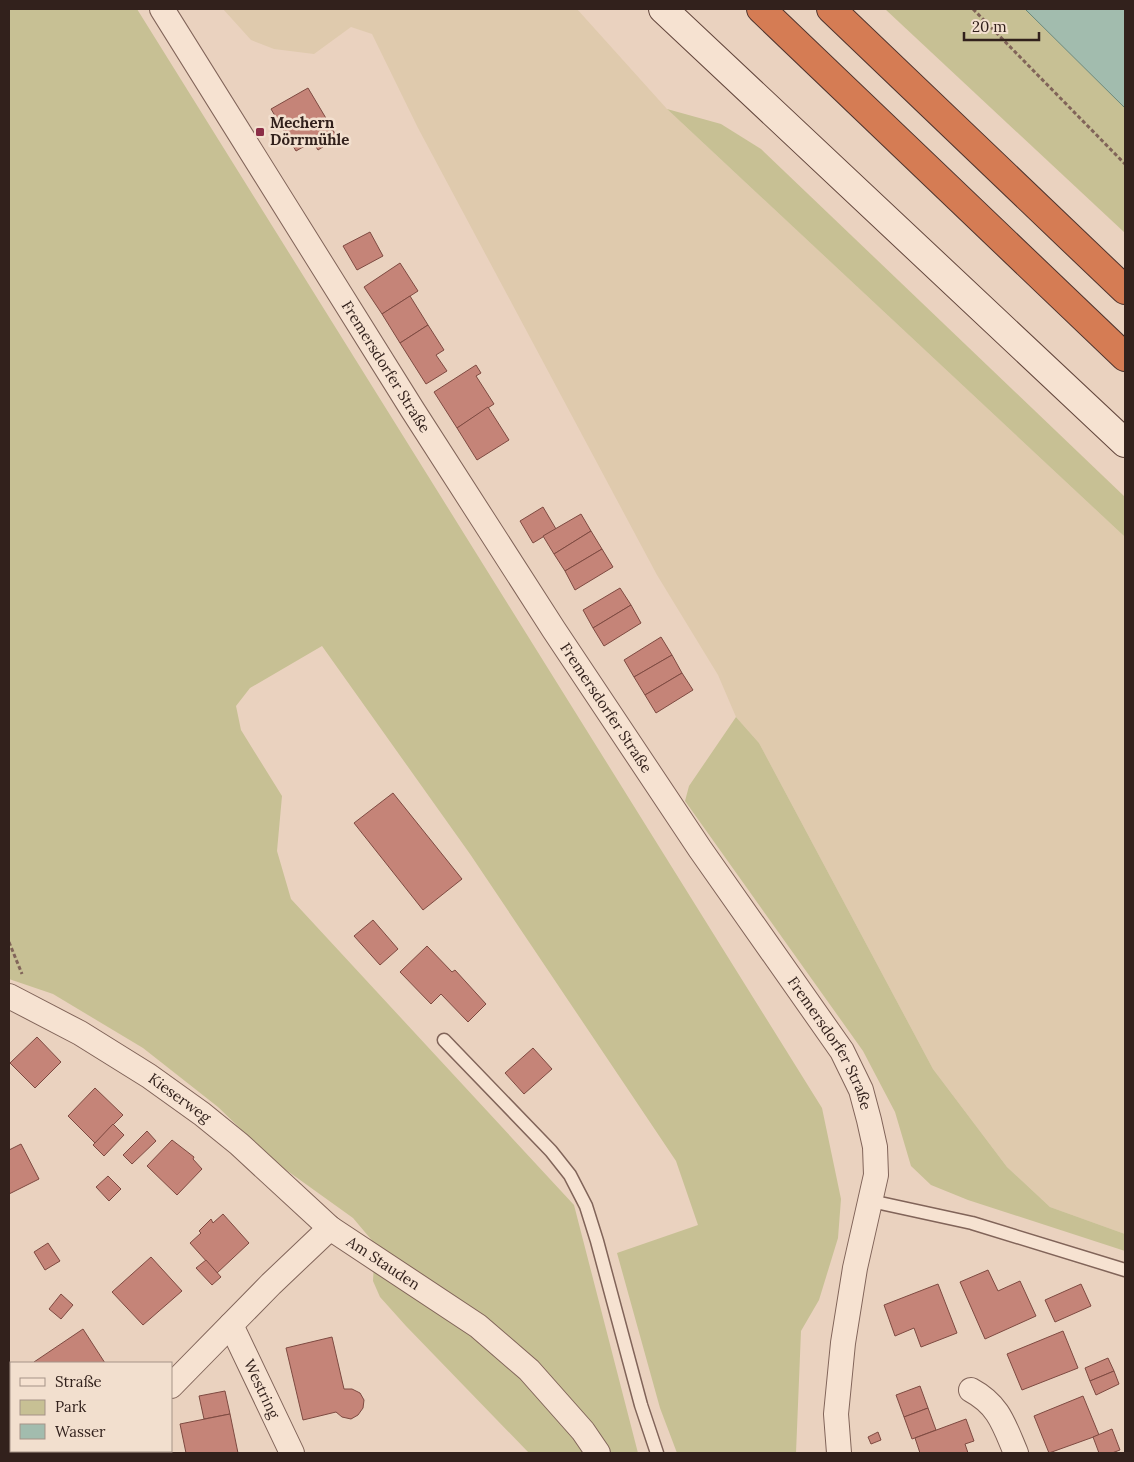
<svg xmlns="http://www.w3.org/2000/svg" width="1134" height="1462" font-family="Lora,serif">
  <rect width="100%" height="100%" fill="#ead2bf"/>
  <path fill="#dfcaad" d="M223,9H577L667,109L1125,537V1234L1050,1207L1007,1167L933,1069L759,743L736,717L718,675L657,575L418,128L372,34L351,27L314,54L274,49L251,40Z"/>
  <g fill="#c7c094">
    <path d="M9,9H137L822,1108L841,1199L838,1238L819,1300L801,1331L796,1453H677L660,1408L617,1253L698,1225L676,1161L470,854L322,646L250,688L236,706L241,730L282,796L277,851L291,899L574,1205L638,1453H529L406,1326L380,1297L373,1281L375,1244L353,1218L275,1162L218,1107L143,1048L53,994L9,979Z"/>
    <path d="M885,9H1025L1125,108V233Z"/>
    <path d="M667,109L721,124L761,149L1125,497V537Z"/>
    <path d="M736,717L759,743L933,1069L1007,1167L1050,1207L1125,1234V1251L968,1200L931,1185L911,1166L895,1112L863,1051L685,801L689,786Z"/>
  </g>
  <path fill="#a2bcae" stroke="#6a897a" d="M1025,9H1125V108Z"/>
  <g fill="#c58478" stroke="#7e4a41">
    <path d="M308,88L333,130L296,151L271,109Z"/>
    <path d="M333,130L337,138L318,150L313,142Z"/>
    <path d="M370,232L383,256L357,270L343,246Z"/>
    <path d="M400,263L418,291L382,314L364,287Z"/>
    <path d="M410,296L428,325L400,343L382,314Z"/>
    <path d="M428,325L444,350L436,355L447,371L426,384L400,343Z"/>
    <path d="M476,365L481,373L476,376L494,404L457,428L434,392Z"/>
    <path d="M488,407L509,440L477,460L457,428Z"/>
    <path d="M543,507L556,529L533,543L520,521Z"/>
    <path d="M581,514L591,531L554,554L543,536Z"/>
    <path d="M591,531L602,549L565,571L554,554Z"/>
    <path d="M602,549L613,567L575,590L565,571Z"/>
    <path d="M620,588L631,605L593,628L583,610Z"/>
    <path d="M631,605L641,623L604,646L593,628Z"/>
    <path d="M661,637L672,655L634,677L624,660Z"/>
    <path d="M672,655L682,673L645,695L634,677Z"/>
    <path d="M682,673L693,690L656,713L645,695Z"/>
    <path d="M393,793L462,879L423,910L354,823Z"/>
    <path d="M373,920L398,949L380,965L354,936Z"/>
    <path d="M427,946L452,972L455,970L486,1004L468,1022L441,994L431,1004L400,972Z"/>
    <path d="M37,1037L61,1062L35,1088L10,1063Z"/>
    <path d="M533,1048L552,1069L524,1094L505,1073Z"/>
    <path d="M95,1088L123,1115L95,1143L68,1116Z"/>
    <path d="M113,1124L124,1135L104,1156L93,1145Z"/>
    <path d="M147,1131L156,1141L132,1164L123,1155Z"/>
    <path d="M172,1140L194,1157L193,1159L202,1169L177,1195L147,1166Z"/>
    <path d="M21,1144L39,1179L9,1194V1150Z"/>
    <path d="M108,1176L121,1189L109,1201L96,1187Z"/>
    <path d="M223,1214L249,1243L217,1273L190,1243L201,1233L199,1231L211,1219L213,1223Z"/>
    <path d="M48,1243L60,1261L45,1270L34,1252Z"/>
    <path d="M151,1257L182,1291L143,1325L112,1292Z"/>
    <path d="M206,1260L221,1277L212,1285L196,1268Z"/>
    <path d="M988,1270L998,1291L1020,1281L1036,1316L985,1339L960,1282Z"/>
    <path d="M938,1284L957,1333L921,1347L914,1328L895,1336L884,1305Z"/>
    <path d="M1081,1284L1091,1306L1055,1322L1045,1300Z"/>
    <path d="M61,1294L73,1305L61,1319L49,1309Z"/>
    <path d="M83,1329L105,1363H35L34,1362Z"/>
    <path d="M1063,1331L1078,1368L1022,1390L1007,1354Z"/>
    <path d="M332,1337L344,1389H352L360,1393L364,1400L363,1408L358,1415L351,1419L342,1417L336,1412L303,1420L286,1348Z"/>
    <path d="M1108,1358L1114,1371L1090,1381L1085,1368Z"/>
    <path d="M1114,1371L1119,1384L1096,1395L1090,1381Z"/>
    <path d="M920,1386L928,1408L904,1417L896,1395Z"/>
    <path d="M225,1391L230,1414L204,1419L199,1396Z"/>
    <path d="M1083,1396L1099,1435L1049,1453L1034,1416Z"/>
    <path d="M9,1397L11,1401V1423L9,1425Z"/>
    <path d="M928,1408L936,1430L912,1439L904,1417Z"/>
    <path d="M230,1414L238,1453H186L180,1424Z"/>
    <path d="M966,1419L974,1441L965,1444L968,1453H920L915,1438Z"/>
    <path d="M9,1425L11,1429V1443L9,1445Z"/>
    <path d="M1112,1429L1120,1450L1112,1453H1099L1093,1437Z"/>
    <path d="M878,1432L881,1440L871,1444L868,1437Z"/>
  </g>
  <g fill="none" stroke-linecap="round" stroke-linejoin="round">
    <defs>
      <g id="service">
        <path d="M444,1040L551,1151L570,1175L586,1206L597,1241L641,1405L657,1453"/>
        <path d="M871,1201L972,1223L1125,1270"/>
      </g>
      <g id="minor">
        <path id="s1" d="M162,9L412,409L554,630L700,849L842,1051L861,1090L869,1120L875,1147L876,1175L855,1268L843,1343L836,1414L839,1453"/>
        <path id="s2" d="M9,996L80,1033L149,1076L202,1114L239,1144L330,1228L478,1326L529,1370L583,1431L598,1453"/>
        <path id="s3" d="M231,1325L292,1453"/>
        <path d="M171,1386L271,1284L330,1228"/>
        <path d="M971,1390C999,1405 1004,1425 1016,1453"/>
        <path d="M110,1453L112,1451"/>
      </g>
      <path id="secondary" d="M663,9L1125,443"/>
      <g id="motorway">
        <path d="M761,9L1125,357"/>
        <path d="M831,9L1125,290"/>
      </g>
    </defs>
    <use href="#service" stroke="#816459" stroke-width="15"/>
    <use href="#minor" stroke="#816459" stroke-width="26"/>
    <use href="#secondary" stroke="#63463c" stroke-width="30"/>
    <use href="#motorway" stroke="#4f342d" stroke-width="30"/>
    <g stroke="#816459" stroke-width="3" stroke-dasharray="4 2.5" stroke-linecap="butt">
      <path d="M973,9L1125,164"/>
      <path d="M9,942L22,974"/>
    </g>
    <use href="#service" stroke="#f6e2d1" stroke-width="12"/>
    <use href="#minor" stroke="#f6e2d1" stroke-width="24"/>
    <use href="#secondary" stroke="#f6e2d1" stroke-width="28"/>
    <use href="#motorway" stroke="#d57c54" stroke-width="28"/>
  </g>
  <rect fill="#8b2d46" stroke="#f2dfce" stroke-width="2" x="255" y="127" width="10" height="10" rx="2.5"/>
  <g text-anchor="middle" stroke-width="5" stroke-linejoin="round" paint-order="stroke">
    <g font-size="15" font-weight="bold" fill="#32211c" stroke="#f2dfce" text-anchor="start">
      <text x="270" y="128">Mechern<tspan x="270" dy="17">Dörrmühle</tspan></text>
    </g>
    <g font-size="15" fill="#32211c" stroke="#f2dfce">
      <text dy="5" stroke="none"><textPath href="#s1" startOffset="422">Fremersdorfer Straße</textPath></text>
      <text dy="5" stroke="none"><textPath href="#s1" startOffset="828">Fremersdorfer Straße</textPath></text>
      <text dy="5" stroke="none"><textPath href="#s1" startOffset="1232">Fremersdorfer Straße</textPath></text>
      <text dy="5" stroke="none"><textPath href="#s2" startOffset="199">Kieserweg</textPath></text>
      <text dy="5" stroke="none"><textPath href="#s2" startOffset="462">Am Stauden</textPath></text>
      <text dy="5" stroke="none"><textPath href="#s3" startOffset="71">Westring</textPath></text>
    </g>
  </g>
  <rect width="1134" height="1462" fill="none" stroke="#32211c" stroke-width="20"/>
  <rect x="10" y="1362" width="162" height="90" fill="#f2dfce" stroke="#a59387"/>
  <rect x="20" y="1378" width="25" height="8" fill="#f6e2d1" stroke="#a59387"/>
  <text x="55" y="1387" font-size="15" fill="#32211c">Straße</text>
  <rect x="20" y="1400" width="25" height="15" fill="#c7c094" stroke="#a59387"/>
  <text x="55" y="1412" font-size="15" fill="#32211c">Park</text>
  <rect x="20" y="1424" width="25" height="15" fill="#a2bcae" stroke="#a59387"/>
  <text x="55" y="1437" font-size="15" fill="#32211c">Wasser</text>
  <path d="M964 32v8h75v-8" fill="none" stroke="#32211c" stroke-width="2.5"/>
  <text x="972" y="32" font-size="15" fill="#32211c" stroke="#f2dfce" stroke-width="4" paint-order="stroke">20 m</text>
</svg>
